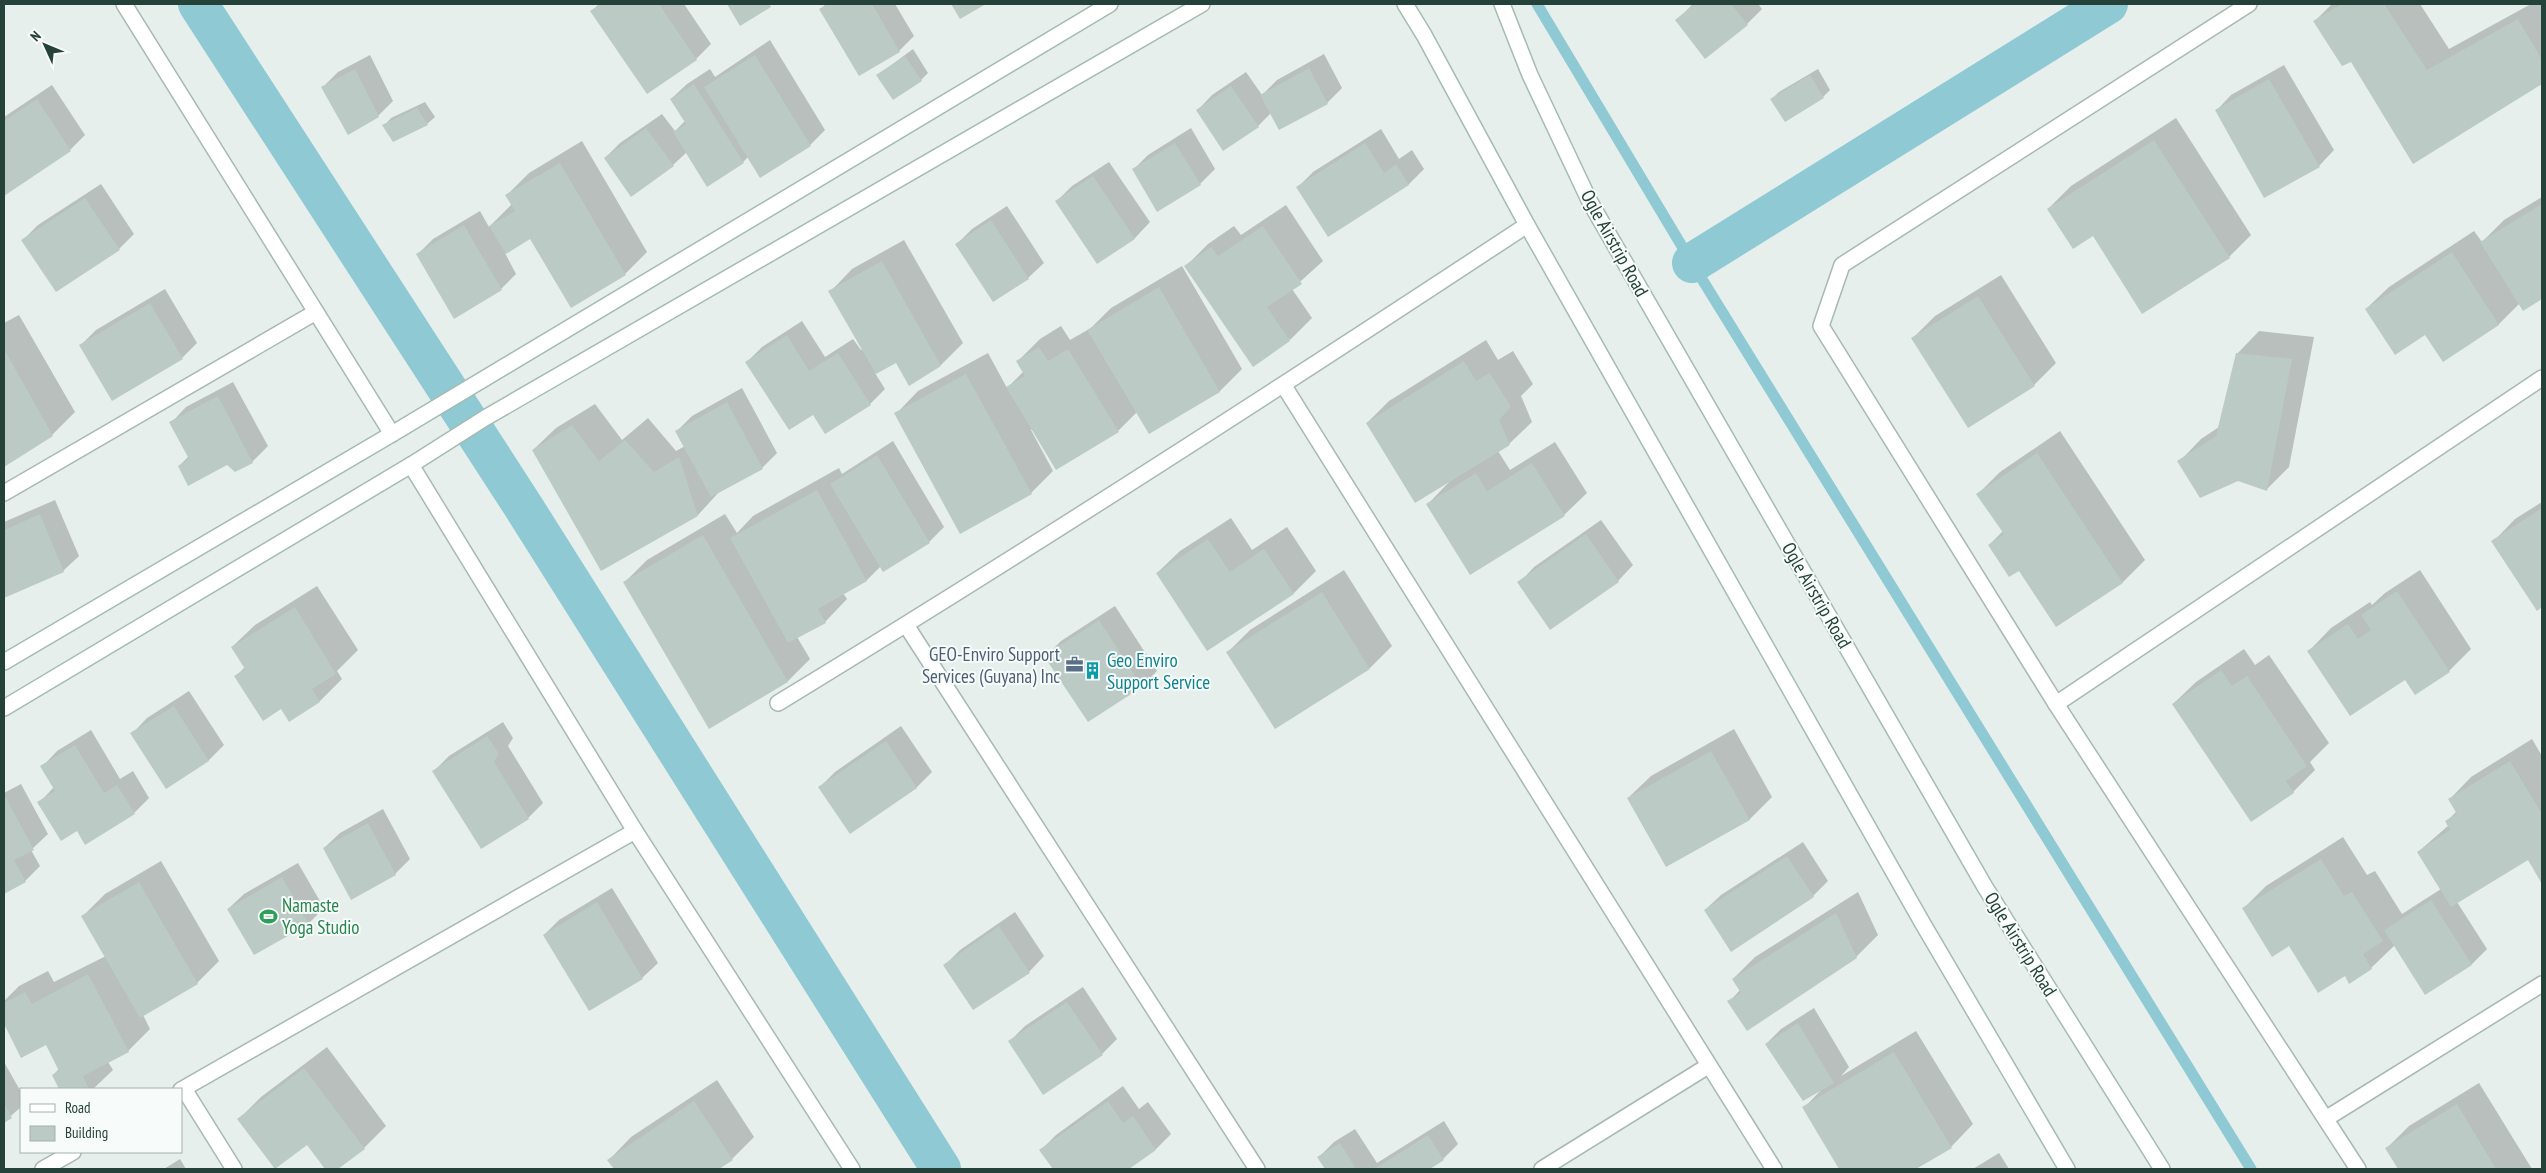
<svg xmlns="http://www.w3.org/2000/svg" width="2546" height="1173" font-family="'PT Sans Narrow',sans-serif">
  <rect width="100%" height="100%" fill="#e6efeb"/>
  <g fill="#0003">
    <path d="M599,4H684L711,44L696,59L647,93L592,11Z"/>
    <path d="M728,4H772L740,24Z"/>
    <path d="M826,4H895L914,36L899,51L821,9Z"/>
    <path d="M1693,4H1758L1762,9L1747,24L1677,20Z"/>
    <path d="M2332,4H2420L2449,49L2531,4H2542V82L2414,163L2352,61L2315,21Z"/>
    <path d="M770,40L825,130L810,145L748,157L743,162L687,152L673,165L605,158L620,143L662,114L675,131L685,121L671,99L687,84L710,69L715,77Z"/>
    <path d="M913,49L928,73L921,80L878,75Z"/>
    <path d="M1324,54L1342,88L1327,103L1271,113L1258,126L1197,111L1212,95L1246,72L1262,95L1277,80Z"/>
    <path d="M370,55L393,101L378,116L323,87L338,72Z"/>
    <path d="M2284,65L2334,150L2319,166L2216,111L2231,95Z"/>
    <path d="M1818,69L1830,90L1823,97L1772,99L1779,92Z"/>
    <path d="M52,85L85,135L70,150L4,194V117Z"/>
    <path d="M425,102L435,117L427,124L393,140L384,126L391,118Z"/>
    <path d="M2176,118L2251,235L2229,257L2093,234L2048,209L2071,186Z"/>
    <path d="M1191,128L1215,169L1200,184L1133,170L1148,155Z"/>
    <path d="M1381,129L1399,159L1412,150L1424,169L1409,184L1328,235L1298,187L1313,172Z"/>
    <path d="M582,141L647,252L625,274L530,237L505,253L516,274L501,289L418,254L433,239L480,211L489,227L512,204L507,195L529,173Z"/>
    <path d="M1109,162L1150,222L1135,238L1097,262L1057,201L1072,186Z"/>
    <path d="M101,184L134,234L119,249L23,240L38,225Z"/>
    <path d="M2542,197V297L2523,309L2520,303L2499,324L2444,360L2426,333L2366,309L2389,287L2474,231L2482,242L2504,220Z"/>
    <path d="M1286,205L1323,261L1292,289L1312,318L1290,340L1186,266L1208,244L1234,226L1241,235Z"/>
    <path d="M1007,206L1044,263L1028,278L993,300L957,244L972,229Z"/>
    <path d="M904,240L963,343L941,365L896,361L875,373L885,389L870,404L813,414L747,362L762,347L802,321L825,357L853,339L861,350L863,349L830,292L852,269Z"/>
    <path d="M1182,266L1242,369L1220,391L1149,432L1137,412L1118,431L1032,429L1031,430L1053,471L1031,493L896,414L918,391L988,353L1007,388L1024,371L1018,361L1040,339L1061,326L1070,340L1091,328L1111,308Z"/>
    <path d="M2001,275L2056,363L2034,385L1913,338L1935,316Z"/>
    <path d="M165,289L197,343L182,358L113,399L81,345L96,330Z"/>
    <path d="M19,315L75,412L52,435L4,466V323Z"/>
    <path d="M2259,331L2314,337L2289,467L2267,489L2179,462L2201,439L2219,427L2237,354Z"/>
    <path d="M1486,340L1498,360L1513,351L1533,384L1521,396L1532,422L1509,444L1498,451L1510,470L1555,442L1587,493L1564,515L1471,573L1428,504L1450,481L1367,423L1389,401Z"/>
    <path d="M233,382L268,446L252,462L235,471L227,463L179,466L189,456L171,423L186,407Z"/>
    <path d="M742,388L777,453L762,468L720,491L698,515L602,569L533,450L556,428L595,404L622,440L648,418L676,451L685,446L677,431L692,416Z"/>
    <path d="M2060,431L2145,560L2123,582L2057,626L2019,569L1989,545L2003,531L1978,494L2000,472Z"/>
    <path d="M893,441L944,527L929,542L881,566L867,580L843,593L847,599L825,622L797,637L810,659L788,681L709,727L625,582L647,560L725,514L737,533L753,516L839,468L842,474Z"/>
    <path d="M55,500L79,556L63,571L4,597V522Z"/>
    <path d="M2542,502V606L2537,609L2493,542L2515,519Z"/>
    <path d="M1231,518L1252,550L1287,527L1316,571L1294,593L1208,650L1157,573L1180,551Z"/>
    <path d="M1601,520L1633,565L1618,581L1519,583L1534,567Z"/>
    <path d="M1344,570L1392,646L1370,668L1228,652L1250,630Z"/>
    <path d="M2420,570L2471,649L2449,671L2405,678L2309,651L2331,628L2370,602L2372,605L2385,593Z"/>
    <path d="M317,586L358,650L337,671L342,679L320,701L282,707L236,676L245,667L232,647L255,625Z"/>
    <path d="M1115,606L1157,671L1142,686L1088,721L1046,656L1061,641Z"/>
    <path d="M2244,649L2255,665L2269,655L2329,743L2310,762L2315,770L2293,792L2173,704L2196,682Z"/>
    <path d="M189,691L224,745L209,760L166,788L132,734L147,718Z"/>
    <path d="M503,722L513,738L508,746L543,803L528,818L434,771L449,756Z"/>
    <path d="M901,726L932,772L917,787L850,832L820,787L835,772Z"/>
    <path d="M1734,729L1772,797L1750,819L1666,866L1628,798L1651,776Z"/>
    <path d="M91,730L120,779L133,771L149,798L134,813L78,830L39,803L54,787L42,767L57,751Z"/>
    <path d="M2532,739L2542,756V882L2528,858L2457,902L2487,949L2472,964L2425,993L2395,945L2371,968L2345,975L2289,945L2244,908L2266,886L2343,837L2367,875L2375,871L2402,914L2441,889L2418,852L2449,825L2447,821L2457,811L2449,800L2471,777Z"/>
    <path d="M21,784L48,834L31,850L40,866L25,881L4,893V793Z"/>
    <path d="M383,809L410,859L395,874L324,848L340,833Z"/>
    <path d="M1803,842L1828,881L1813,896L1731,950L1705,910L1721,895Z"/>
    <path d="M161,861L219,961L197,983L143,1015L150,1029L128,1051L108,1062L113,1070L93,1089H60L53,1075L59,1069L46,1044L22,1056L4,1022V1001L19,986L48,971L54,982L106,956L83,916L105,894Z"/>
    <path d="M298,863L324,908L309,923L255,954L228,909L244,894Z"/>
    <path d="M612,888L658,963L642,978L589,1009L544,935L559,920Z"/>
    <path d="M1858,892L1878,935L1856,957L1729,1002L1740,990L1733,979L1755,957Z"/>
    <path d="M1015,912L1044,956L1029,972L945,965L960,950Z"/>
    <path d="M1083,987L1117,1039L1102,1054L1010,1041L1025,1026Z"/>
    <path d="M1814,1008L1849,1067L1841,1076L1916,1031L1973,1124L1951,1147L1913,1169H1841L1804,1108L1821,1090L1766,1044L1781,1029Z"/>
    <path d="M327,1047L386,1126L364,1148L336,1169H327L308,1144L239,1119L261,1097Z"/>
    <path d="M4,1062L21,1092V1107L4,1122Z"/>
    <path d="M717,1080L754,1137L732,1159L717,1169H615L609,1160L631,1137Z"/>
    <path d="M2479,1083L2532,1169H2400L2387,1148L2409,1126Z"/>
    <path d="M1123,1086L1139,1109L1148,1102L1171,1134L1156,1149L1127,1169H1054L1041,1150L1056,1135Z"/>
    <path d="M1444,1121L1458,1144L1443,1159L1427,1169H1327L1319,1157L1334,1142L1355,1129L1377,1163Z"/>
    <path d="M1999,1153L2009,1169H1973Z"/>
    <path d="M180,1159L186,1169H164Z"/>
  </g>
  <g fill="none" stroke-linecap="round" stroke-linejoin="round">
    <path stroke="#8ec9d4" stroke-width="11" d="M1537,4L1692,263L2251,1169"/>
    <g stroke="#8ec9d4" stroke-width="40">
      <path d="M198,4L523,506L941,1169"/>
      <path d="M1692,263L2108,4"/>
    </g>
  </g>
  <g fill="#bbcac4">
    <path d="M601,4H659L697,60L647,94L590,11Z"/>
    <path d="M727,4H769L771,7L740,26Z"/>
    <path d="M828,4H872L900,52L859,76L819,9Z"/>
    <path d="M951,4H986L960,19Z"/>
    <path d="M1695,4H1731L1748,25L1705,59L1675,20Z"/>
    <path d="M2342,4H2384L2427,70L2518,19L2542,60V84L2413,164L2351,62L2342,66L2313,21Z"/>
    <path d="M755,55L811,146L760,178L704,87Z"/>
    <path d="M905,56L922,81L893,100L876,75Z"/>
    <path d="M1309,68L1328,104L1279,130L1260,95Z"/>
    <path d="M355,69L379,117L348,135L321,87Z"/>
    <path d="M1810,75L1824,98L1785,122L1770,99Z"/>
    <path d="M2269,79L2320,167L2264,198L2215,110Z"/>
    <path d="M694,84L744,163L707,187L673,132L686,124L670,99Z"/>
    <path d="M1231,86L1259,127L1223,151L1196,110Z"/>
    <path d="M37,99L71,151L4,196V121Z"/>
    <path d="M417,108L428,125L393,142L382,125Z"/>
    <path d="M646,128L674,166L631,197L604,158Z"/>
    <path d="M2154,140L2230,258L2142,314L2093,236L2073,249L2047,209Z"/>
    <path d="M1175,143L1201,185L1157,212L1132,169Z"/>
    <path d="M1365,143L1384,173L1396,164L1409,185L1328,237L1296,187Z"/>
    <path d="M560,163L626,275L571,308L530,239L506,254L489,226L515,211L505,195Z"/>
    <path d="M1093,176L1135,239L1097,264L1055,201Z"/>
    <path d="M85,198L120,250L56,292L21,240Z"/>
    <path d="M2542,204V299L2523,311L2480,242Z"/>
    <path d="M991,220L1029,279L993,302L955,244Z"/>
    <path d="M464,225L502,290L454,319L416,254Z"/>
    <path d="M1263,226L1302,284L1267,307L1290,341L1253,367L1184,266L1211,247L1218,256Z"/>
    <path d="M2452,252L2499,325L2443,362L2425,335L2395,355L2365,309Z"/>
    <path d="M882,261L941,366L909,386L896,363L876,374L828,291Z"/>
    <path d="M1159,287L1220,392L1149,434L1087,330Z"/>
    <path d="M1978,296L2035,386L1968,428L1911,338Z"/>
    <path d="M150,303L183,359L112,401L79,345Z"/>
    <path d="M787,335L809,371L838,353L871,405L825,434L813,415L789,430L745,362Z"/>
    <path d="M1039,347L1048,361L1068,349L1119,432L1056,470L1006,387L1025,376L1016,361Z"/>
    <path d="M4,349L53,436L4,467Z"/>
    <path d="M2236,353L2292,359L2267,491L2238,481L2200,498L2177,461L2216,436Z"/>
    <path d="M1464,361L1476,381L1490,373L1511,407L1499,420L1510,445L1415,503L1366,423Z"/>
    <path d="M966,374L1032,494L960,534L894,413Z"/>
    <path d="M218,396L253,463L235,472L227,465L188,486L178,466L189,459L169,422Z"/>
    <path d="M727,402L763,469L711,497L675,431Z"/>
    <path d="M572,425L599,461L625,440L654,472L679,457L698,516L601,571L532,450Z"/>
    <path d="M2037,453L2123,583L2056,627L2019,571L2009,577L1988,545L2004,534L1976,494Z"/>
    <path d="M877,455L930,543L883,572L830,484Z"/>
    <path d="M1532,463L1565,516L1470,575L1426,504L1476,473L1487,491Z"/>
    <path d="M817,490L867,581L818,609L826,623L788,643L730,538Z"/>
    <path d="M2542,508V607L2537,611L2491,541Z"/>
    <path d="M40,514L64,572L4,598V530Z"/>
    <path d="M1586,534L1619,582L1550,630L1517,582Z"/>
    <path d="M703,535L788,682L709,729L623,582Z"/>
    <path d="M1208,539L1230,572L1264,549L1294,594L1207,651L1156,573Z"/>
    <path d="M2397,591L2450,672L2415,695L2405,680L2350,716L2307,651L2348,624L2358,639L2371,630L2361,615Z"/>
    <path d="M1322,592L1370,669L1275,729L1226,652Z"/>
    <path d="M295,607L336,674L312,689L320,702L289,722L281,709L263,721L234,676L245,669L231,647Z"/>
    <path d="M1099,620L1142,687L1088,722L1044,656Z"/>
    <path d="M2221,670L2232,686L2247,676L2307,766L2286,781L2294,793L2251,822L2172,704Z"/>
    <path d="M174,706L209,761L166,789L130,733Z"/>
    <path d="M487,736L499,754L494,762L529,819L481,849L432,771Z"/>
    <path d="M886,741L917,788L850,834L818,787Z"/>
    <path d="M75,745L104,793L117,785L135,814L85,845L77,831L61,841L37,802L55,791L40,766Z"/>
    <path d="M1711,751L1750,820L1666,867L1627,798Z"/>
    <path d="M2510,761L2542,814V884L2528,860L2451,907L2417,852L2450,830L2445,821L2457,814L2448,799Z"/>
    <path d="M6,798L34,850L14,860L26,882L4,894V799Z"/>
    <path d="M368,823L396,875L351,900L323,848Z"/>
    <path d="M1787,856L1814,897L1731,952L1704,910Z"/>
    <path d="M2321,859L2344,896L2352,892L2383,941L2363,954L2372,969L2349,984L2345,976L2318,993L2289,946L2272,957L2242,908Z"/>
    <path d="M282,877L309,924L254,955L227,909Z"/>
    <path d="M139,882L198,984L140,1018L81,916Z"/>
    <path d="M2431,900L2472,965L2425,995L2384,930Z"/>
    <path d="M597,902L643,979L589,1011L543,935Z"/>
    <path d="M1836,913L1857,958L1747,1031L1727,1001L1741,993L1732,979Z"/>
    <path d="M999,926L1030,973L973,1010L943,965Z"/>
    <path d="M88,974L129,1052L83,1076L89,1089H59L52,1075L59,1071L46,1045L21,1058L4,1024V1003L25,992L32,1004Z"/>
    <path d="M1067,1002L1103,1055L1043,1095L1008,1041Z"/>
    <path d="M1798,1023L1834,1083L1803,1101L1765,1044Z"/>
    <path d="M1894,1052L1952,1148L1916,1169H1839L1802,1107Z"/>
    <path d="M304,1068L365,1149L338,1169H325L307,1145L275,1169L237,1119Z"/>
    <path d="M694,1101L733,1160L719,1169H614L607,1160Z"/>
    <path d="M1108,1101L1123,1123L1133,1116L1156,1150L1129,1169H1053L1039,1150Z"/>
    <path d="M4,1103L12,1118L4,1123Z"/>
    <path d="M2457,1104L2496,1169H2398L2385,1148Z"/>
    <path d="M1428,1135L1444,1160L1430,1169H1374Z"/>
    <path d="M1340,1143L1356,1169H1325L1317,1157Z"/>
  </g>
  <g fill="none" stroke-linecap="round" stroke-linejoin="round">
    <defs>
      <g id="street">
        <path d="M124,4L392,434"/>
        <path d="M2249,4L1842,265L1821,326L2056,704L2358,1169"/>
        <path d="M1284,386L1774,1169"/>
        <path d="M411,465L635,831L852,1169"/>
        <path d="M4,493L316,312"/>
        <path d="M906,625L1257,1169"/>
        <path d="M778,703C1031,549 1280,388 1527,225"/>
        <path d="M2056,704L2542,378"/>
        <path d="M184,1089L234,1169"/>
        <path d="M181,1090L635,831"/>
        <path d="M2327,1118L2542,984"/>
        <path d="M43,1169L73,1152"/>
        <path d="M1542,1169L1708,1066"/>
      </g>
      <g id="secondary">
        <path d="M1405,4L1424,35L1527,225L1923,924L2067,1169"/>
        <path d="M1502,4L1530,75L1590,202L1985,887L2162,1169"/>
        <path d="M4,662L392,434L1110,4"/>
        <path d="M4,708L411,465L485,418L1202,4"/>
      </g>
    </defs>
    <use href="#street" stroke="#a8b8b2" stroke-width="18"/>
    <use href="#secondary" stroke="#a4bbb3" stroke-width="18"/>
    <use href="#street" stroke="#fff" stroke-width="15"/>
    <use href="#secondary" stroke="#fff" stroke-width="15"/>
  </g>
  <defs>
    <symbol id="office-bare" viewBox="-9 -9 18 18"><path d="M-6-3h4V-5.5h4V-3h4V5H-6ZM-1-4.5V-3h2v-1.5ZM-6 0V1H6V0Z" fill="#5c6f8a" stroke="#f7fbf9" stroke-width="2.5" paint-order="stroke"/></symbol>
    <symbol id="building-bare" viewBox="-9 -9 18 18"><path d="M-4-6H4V6H1V3H-1V6H-4ZM-2.5-4.3h1.7v1.8h-1.7ZM.8-4.3h1.7v1.8H.8ZM-2.5-1h1.7V.8h-1.7ZM.8-1h1.7V.8H.8Z" fill="#0f9aa8" stroke="#f7fbf9" stroke-width="2.5" paint-order="stroke"/></symbol>
    <symbol id="stadium-bare" viewBox="-9 -9 18 18"><path d="M0-5a6.5 5 0 1 0 0 10a6.5 5 0 1 0 0-10ZM-3.5-1.8h7v3.6h-7Z" fill="#2e9e5b" stroke="#f7fbf9" stroke-width="2.5" paint-order="stroke"/></symbol>
  </defs>
  <g fill-rule="evenodd">
    <use href="#office-bare" x="1062" y="652" width="25" height="25"/>
    <use href="#building-bare" x="1080" y="658" width="25" height="25"/>
    <use href="#stadium-bare" x="256" y="904" width="25" height="25"/>
  </g>
  <g text-anchor="middle" stroke-width="4" stroke-linejoin="round" paint-order="stroke">
    <g font-size="19" fill="#24423a" stroke="#f7fbf9">
      <text transform="translate(1615 243) rotate(61)" y="7">Ogle Airstrip Road</text>
      <text transform="translate(1817 595) rotate(60)" y="7">Ogle Airstrip Road</text>
      <text transform="translate(2021 944) rotate(58)" y="7">Ogle Airstrip Road</text>
    </g>
    <g font-size="19" fill="#4e5e75" stroke="#f7fbf9" text-anchor="end">
      <text x="1060" y="661">GEO-Enviro Support<tspan x="1060" dy="22">Services (Guyana) Inc</tspan></text>
    </g>
    <g font-size="19" fill="#0d838f" stroke="#f7fbf9" text-anchor="start">
      <text x="1107" y="667">Geo Enviro<tspan x="1107" dy="22">Support Service</tspan></text>
    </g>
    <g font-size="19" fill="#27864d" stroke="#f7fbf9" text-anchor="start">
      <text x="282" y="912">Namaste<tspan x="282" dy="22">Yoga Studio</tspan></text>
    </g>
  </g>
  <rect width="2546" height="1173" fill="none" stroke="#24423a" stroke-width="10"/>
  <rect x="20" y="1088" width="162" height="65" fill="#f7fbf9" stroke="#a3b1ad"/>
  <rect x="30" y="1104" width="25" height="8" fill="#ffffff" stroke="#a3b1ad"/>
  <text x="65" y="1113" font-size="15" fill="#24423a">Road</text>
  <rect x="30" y="1126" width="25" height="15" fill="#bbcac4" stroke="#a3b1ad"/>
  <text x="65" y="1138" font-size="15" fill="#24423a">Building</text>
  <g transform="translate(45 45) rotate(314)" stroke="#f7fbf9" stroke-width="4" paint-order="stroke">
  <path d="M0-4L9 19L0 12L-9 19Z" fill="#24423a"/>
  <text y="-8" font-size="14" font-weight="bold" text-anchor="middle" fill="#24423a">N</text>
  </g>
</svg>
